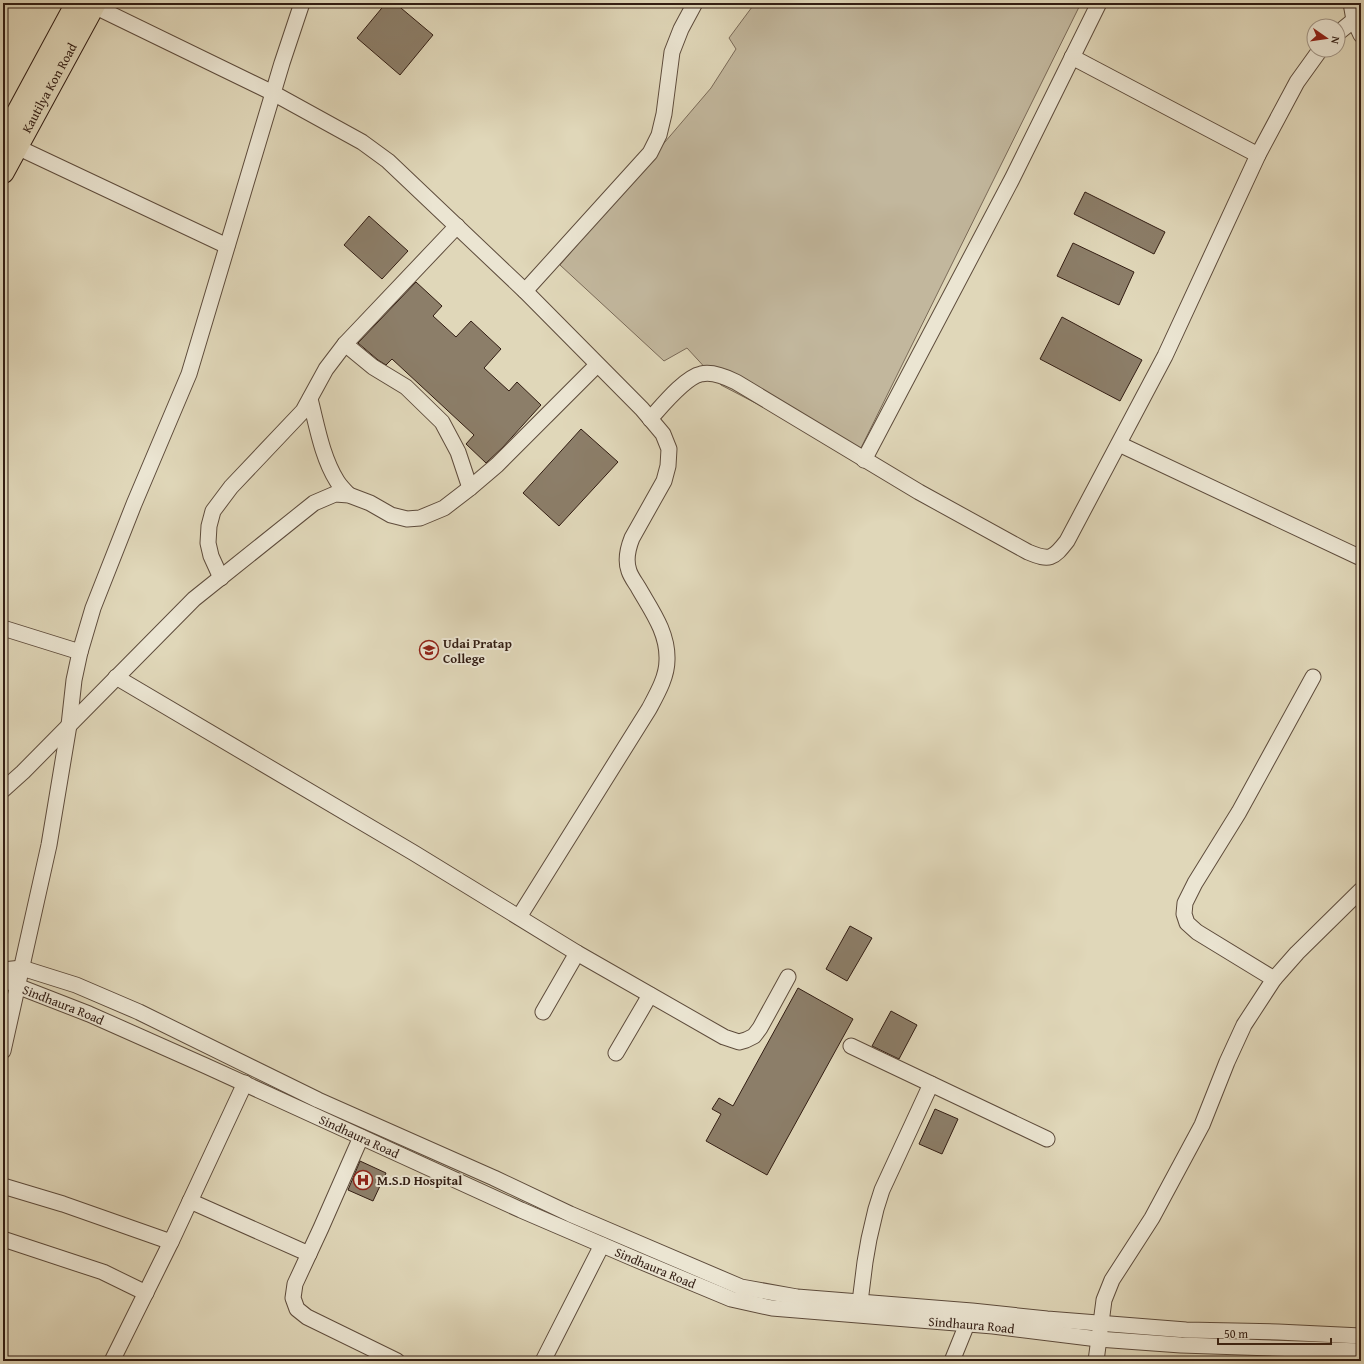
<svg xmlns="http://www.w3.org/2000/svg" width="1364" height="1364" font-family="'Gentium Book Plus',serif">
  <rect width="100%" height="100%" fill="#e0d7b9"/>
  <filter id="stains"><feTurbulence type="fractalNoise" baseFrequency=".005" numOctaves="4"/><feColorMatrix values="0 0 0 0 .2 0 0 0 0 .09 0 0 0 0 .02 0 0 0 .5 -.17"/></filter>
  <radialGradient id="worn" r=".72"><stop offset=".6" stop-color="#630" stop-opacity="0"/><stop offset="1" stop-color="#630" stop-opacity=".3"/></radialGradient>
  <path fill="#c2b79d" stroke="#7a6a58" d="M755,3H1081L857,456L721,385L687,348L664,361L560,265L711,88L736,49L729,38Z"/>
  <g fill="#8c7e69" stroke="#321d13">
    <path d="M386,3H395L433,35L400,75L357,38Z"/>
    <path d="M1085,192L1165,232L1154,254L1074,214Z"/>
    <path d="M369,216L408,251L382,279L344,245Z"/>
    <path d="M1073,243L1134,272L1119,305L1057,276Z"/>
    <path d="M416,282L442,306L433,316L456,337L471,321L501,349L484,368L509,391L517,382L541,405L503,447L486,463L466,444L474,435L392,359L386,365L378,360L358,343Z"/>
    <path d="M1062,317L1142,360L1120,401L1040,359Z"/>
    <path d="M581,429L618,462L559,526L523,493Z"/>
    <path d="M850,926L872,938L847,981L826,969Z"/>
    <path d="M798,988L853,1019L767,1175L706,1141L721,1114L712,1109L719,1098L733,1106Z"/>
    <path d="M891,1011L917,1025L899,1059L872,1046Z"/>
    <path d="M935,1109L958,1119L942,1154L919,1144Z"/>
    <path d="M360,1161L386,1173L373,1201L348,1190Z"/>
  </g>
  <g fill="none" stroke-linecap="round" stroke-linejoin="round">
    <defs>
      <g id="minor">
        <path d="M1351,3L1354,20L1361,35"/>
        <path d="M94,6L273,93L362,142L388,161L525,291L642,409L663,434L669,449L668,466L664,481L632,538C628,548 625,560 629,571C631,577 635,582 638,587C651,610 668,632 667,660C667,677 657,694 649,709L519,917"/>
        <path d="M1338,33L1354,20"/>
        <path d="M1072,57L1258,155"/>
        <path d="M17,147L227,246"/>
        <path d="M525,291L650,153L659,135L664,114L672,52L681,29L695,3"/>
        <path d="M345,344L373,367L406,387L442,422L458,452L470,488"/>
        <path d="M310,399C317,426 322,457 337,481C340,486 345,491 349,495"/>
        <path d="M650,419C661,407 685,377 701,374C712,371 726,377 736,382L919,492L1028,552C1050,561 1053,559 1067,541L1165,356L1258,155L1297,82L1320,50"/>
        <path d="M1119,444L1361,558"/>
        <path d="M864,460L1012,179L1099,3"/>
        <path d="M221,578L211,556L208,543L209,526L213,511L231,487L303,411L326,369L345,344L457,226"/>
        <path d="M3,628L80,652"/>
        <path d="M116,677L414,853L577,953L724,1037L739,1042L746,1040L754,1036L760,1028L788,977"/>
        <path d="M3,790L23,772L194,599L314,503L335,494L349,495L370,503L391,515L407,519L420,518L444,508L470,488L497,465L597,365"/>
        <path d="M3,970L22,968L76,985L139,1012L318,1100L494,1178L570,1214L741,1287L797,1297L972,1311L1047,1319L1186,1330L1278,1332L1361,1336"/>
        <path id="s1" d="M3,978L17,986L89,1014L206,1066L521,1210L635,1259L731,1299L772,1308L993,1326L1098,1339L1181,1345L1361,1351"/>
        <path d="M1274,979L1197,932L1187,923L1184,914L1185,903L1195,883L1239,812L1313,677"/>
        <path d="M543,1012L577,953"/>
        <path d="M851,1046L1047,1139"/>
        <path d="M3,1051L49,845L69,725L74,680L80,652L93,608L134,504L189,374L282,63L302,3"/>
        <path d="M616,1053L650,995"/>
        <path d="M361,1137L321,1228L295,1284L293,1298L297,1309L307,1317L397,1361"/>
        <path d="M3,1186L63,1204L171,1242"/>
        <path d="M190,1201L309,1254"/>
        <path d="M3,1239L103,1272L146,1293"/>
        <path d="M860,1302L865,1262L869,1239L876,1209L882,1190L931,1084"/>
        <path d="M112,1361L171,1242L245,1083"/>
        <path d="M543,1361L602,1245"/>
        <path d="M952,1361L967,1324"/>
        <path d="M1096,1361L1104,1300L1112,1280L1152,1218L1202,1125L1227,1062L1244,1025L1274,979L1297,953L1361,890"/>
      </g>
      <g id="highway">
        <path d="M3,140L77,3"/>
        <path id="s2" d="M3,172L95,3"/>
      </g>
    </defs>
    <use href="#minor" stroke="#5e4c3c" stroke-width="17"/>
    <use href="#highway" stroke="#321d13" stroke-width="24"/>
    <use href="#minor" stroke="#ebe5d2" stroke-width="15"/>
    <use href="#highway" stroke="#e0d7b9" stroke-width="22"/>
  </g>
  <defs>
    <symbol id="university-ring" viewBox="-11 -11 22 22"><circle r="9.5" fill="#ebe5d2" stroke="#8f2418" stroke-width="1.5"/><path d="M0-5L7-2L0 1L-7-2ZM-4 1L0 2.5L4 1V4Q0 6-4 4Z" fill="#8f2418"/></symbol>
    <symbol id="hospital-ring" viewBox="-11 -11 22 22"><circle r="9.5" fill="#ebe5d2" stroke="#8f2418" stroke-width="1.5"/><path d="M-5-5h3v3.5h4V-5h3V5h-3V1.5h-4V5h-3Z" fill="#8f2418"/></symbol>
  </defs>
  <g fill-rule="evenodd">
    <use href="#university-ring" x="418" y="639" width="22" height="22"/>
    <use href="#hospital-ring" x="352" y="1169" width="22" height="22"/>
  </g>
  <g text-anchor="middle" stroke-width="4" stroke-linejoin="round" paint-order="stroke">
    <g font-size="13" fill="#321d13" stroke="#ebe5d2">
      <text dy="5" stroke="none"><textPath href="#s2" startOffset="96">Kautilya Kon Road</textPath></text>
      <text dy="5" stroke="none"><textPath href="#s1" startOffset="66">Sindhaura Road</textPath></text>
      <text dy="5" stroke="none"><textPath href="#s1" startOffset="390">Sindhaura Road</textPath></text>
      <text dy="5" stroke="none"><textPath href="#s1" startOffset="714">Sindhaura Road</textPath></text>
      <text dy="5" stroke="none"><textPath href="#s1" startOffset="1038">Sindhaura Road</textPath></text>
    </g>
    <g font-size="13" font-weight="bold" fill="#321d13" stroke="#ebe5d2" text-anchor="start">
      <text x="443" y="648">Udai Pratap<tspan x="443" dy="15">College</tspan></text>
      <text x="377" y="1185">M.S.D Hospital</text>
    </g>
  </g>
  <rect width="1364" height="1364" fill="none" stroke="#e0d7b9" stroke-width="16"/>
  <rect x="4" y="4" width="1356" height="1356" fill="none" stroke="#321d13" stroke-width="2"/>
  <rect x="8" y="8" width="1348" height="1348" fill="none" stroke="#321d13"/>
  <g transform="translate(1326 38) rotate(103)"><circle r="19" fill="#ebe5d2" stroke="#a19586"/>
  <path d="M0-3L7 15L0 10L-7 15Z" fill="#8f2418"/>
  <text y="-6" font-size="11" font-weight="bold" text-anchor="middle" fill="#321d13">N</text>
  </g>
  <path d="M1218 1338v6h113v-6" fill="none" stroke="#321d13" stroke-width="2"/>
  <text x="1224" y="1338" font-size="12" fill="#321d13" stroke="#ebe5d2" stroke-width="3" paint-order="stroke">50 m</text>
  <rect width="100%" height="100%" filter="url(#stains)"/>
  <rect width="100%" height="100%" fill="url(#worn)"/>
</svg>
